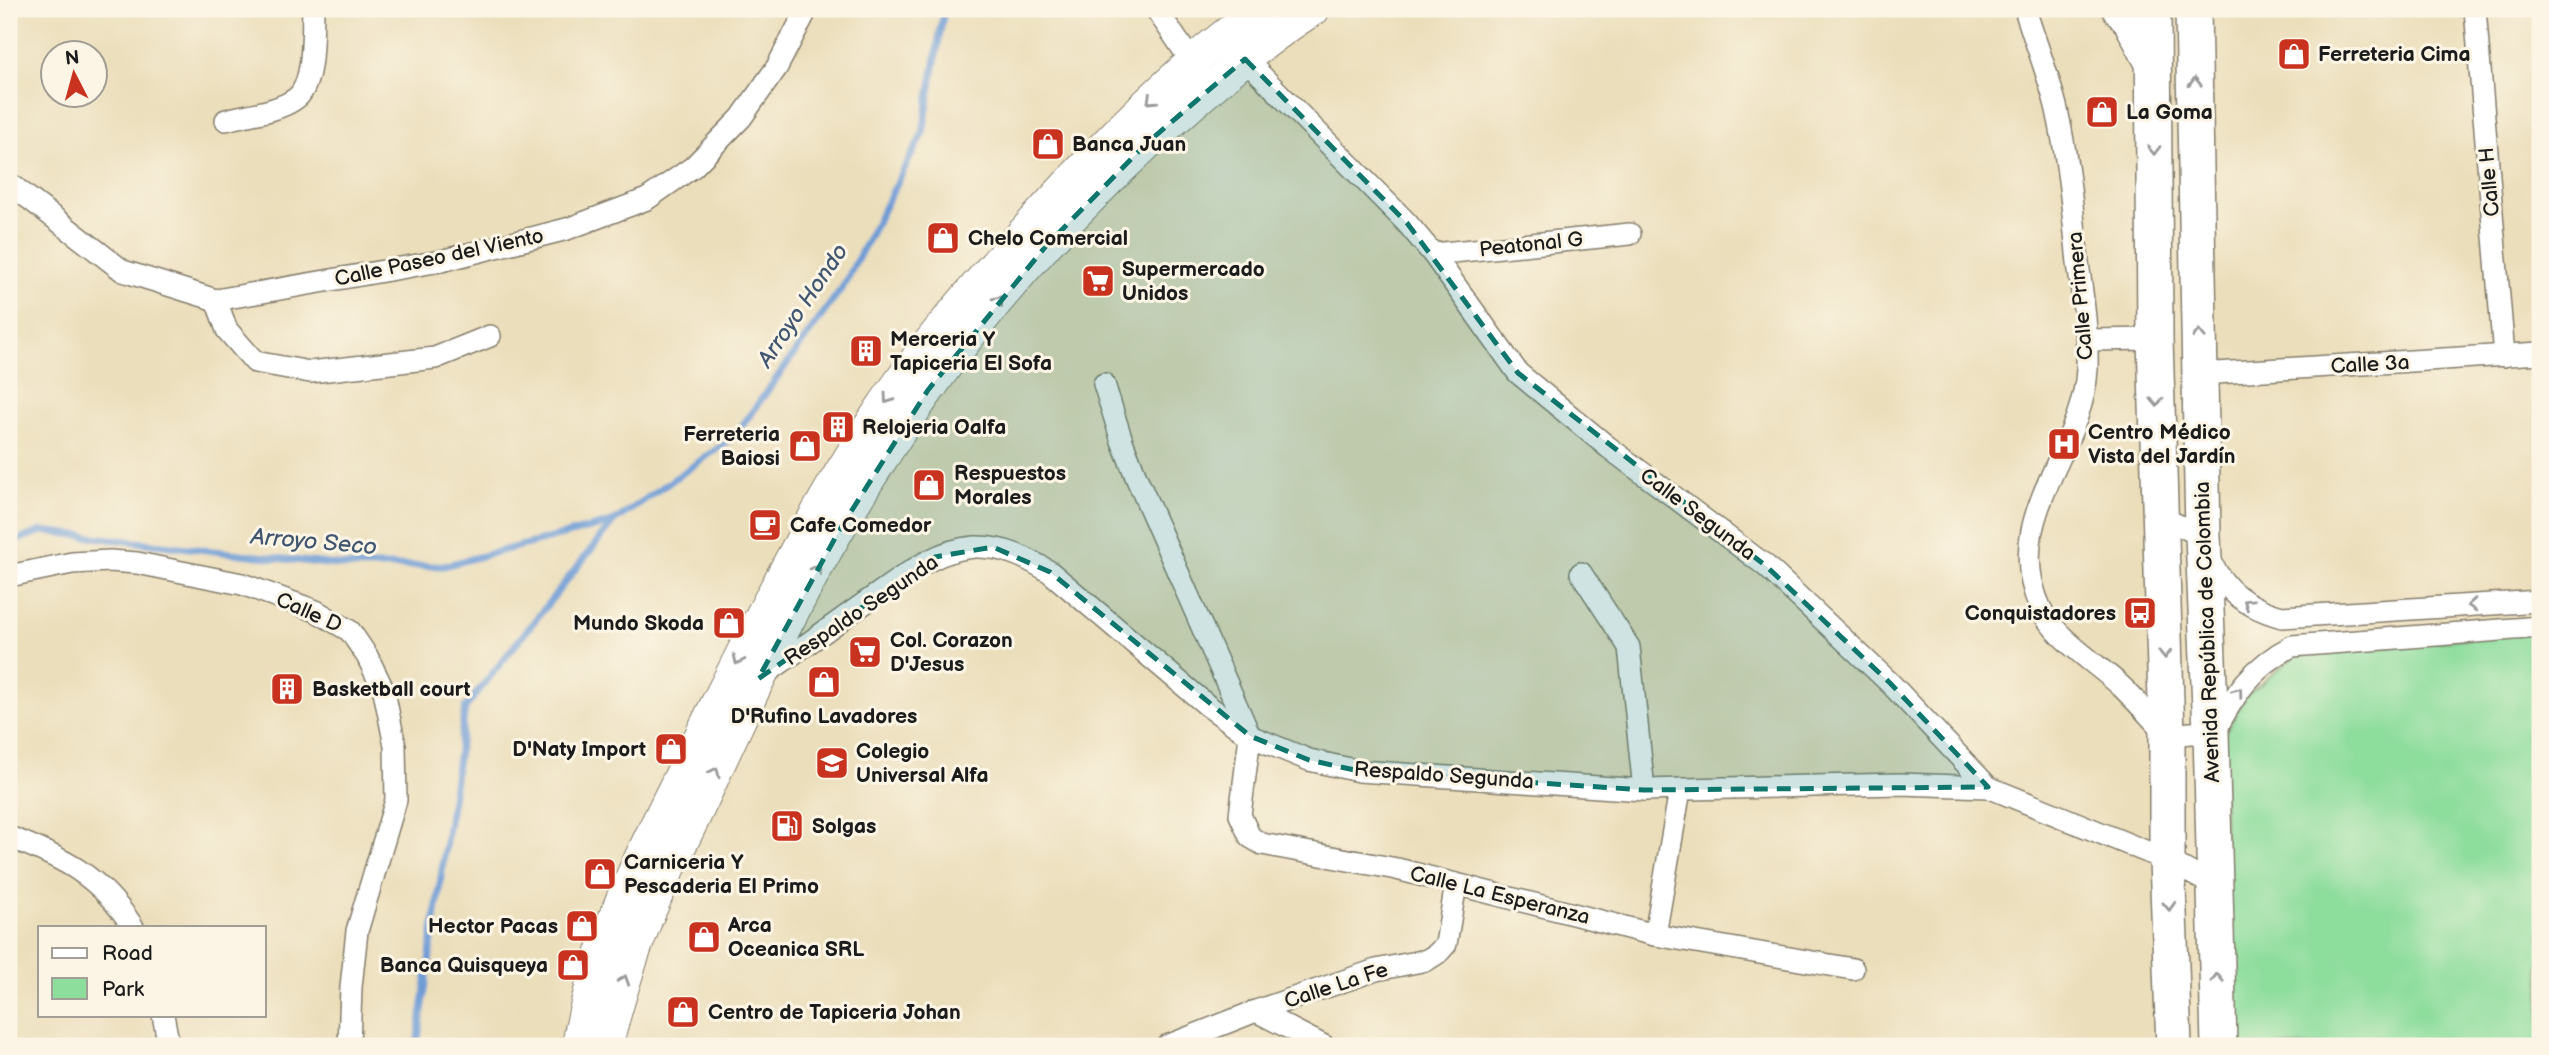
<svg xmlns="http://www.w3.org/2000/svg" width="2549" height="1055" font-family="'Balsamiq Sans',sans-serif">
  <rect width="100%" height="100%" fill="#fcf5e5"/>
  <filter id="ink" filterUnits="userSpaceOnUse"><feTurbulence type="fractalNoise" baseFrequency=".0143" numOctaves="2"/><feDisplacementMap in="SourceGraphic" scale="14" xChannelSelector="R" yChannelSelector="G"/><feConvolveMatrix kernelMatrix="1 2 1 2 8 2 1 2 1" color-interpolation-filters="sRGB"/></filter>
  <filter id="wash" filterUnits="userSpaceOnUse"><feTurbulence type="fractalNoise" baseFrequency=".00686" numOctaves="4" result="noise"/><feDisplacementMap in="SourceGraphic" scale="28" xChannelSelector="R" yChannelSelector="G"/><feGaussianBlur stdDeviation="1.57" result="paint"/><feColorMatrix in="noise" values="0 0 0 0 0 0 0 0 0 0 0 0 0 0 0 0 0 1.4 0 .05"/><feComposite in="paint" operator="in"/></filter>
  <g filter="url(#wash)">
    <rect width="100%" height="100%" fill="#ebdebb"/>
    <path fill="#8ddd9d" stroke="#547c5c" stroke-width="2" d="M2540,630V1046H2229L2222,738L2245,697L2295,656Z"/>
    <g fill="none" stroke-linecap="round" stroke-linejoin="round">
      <g stroke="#6e9cd6" stroke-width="7">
        <path d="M9,543L42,531L345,566H443L613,522"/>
        <path d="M417,1046L465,708L613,522L734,437L844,285L923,133L944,9"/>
      </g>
    </g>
  </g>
  <g filter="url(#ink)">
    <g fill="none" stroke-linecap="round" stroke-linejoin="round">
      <defs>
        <g id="street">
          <path d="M1156,9L1198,71"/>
          <path d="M2025,9C2035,42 2049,76 2057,110C2068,160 2073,212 2078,263C2083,298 2088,333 2087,369C2083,453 2000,517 2040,607C2053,637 2099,665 2123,688C2138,703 2153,719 2167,735L2215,731C2235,693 2252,667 2292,646L2540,627"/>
          <path d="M2475,9L2504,356"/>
          <path d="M1245,59L1407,223L1433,254L1518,373L1608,447L1766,566L1890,683L1988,787L2167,860L2215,886"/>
          <path d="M226,120C247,114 277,112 295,99C315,86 312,32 313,9"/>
          <path d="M9,183L123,271L216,300L441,261L567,229L647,199L693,167L741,118L777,67L807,9"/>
          <path d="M1433,254L1630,234"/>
          <path d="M216,300L227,330L255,362L310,372L435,358L490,336"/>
          <path d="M2087,340L2155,339"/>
          <path d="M2200,374L2540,353"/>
          <path d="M1104,384L1122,441L1137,479L1250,736L1240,815L1250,837L1262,844L1397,869L1655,935L1853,969"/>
          <path d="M2160,517L2203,536C2213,581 2238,605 2282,617L2540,601"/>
          <path d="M1581,573L1629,647L1644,790"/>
          <path d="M9,576L72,563L110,561L137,563L242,584L316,611L350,631L367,656L384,691L395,746L396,800L357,931L351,987L349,1046"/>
          <path d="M765,674C799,650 832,626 866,602C899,580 934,549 975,547C1003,546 1027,558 1050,572L1208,706L1250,736L1309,760L1359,771L1644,790L1900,784L1988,787"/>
          <path d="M9,837C64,858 100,876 133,927"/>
          <path d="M1655,935L1680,790"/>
          <path d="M1256,1011L1324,1046"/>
          <path d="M163,1015L169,1046"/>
          <path d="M1167,1046L1256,1011L1376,970L1427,960L1438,953L1446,944L1456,884"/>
        </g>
        <g id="secondary">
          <path d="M578,1046C597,933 650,837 701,735C754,630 806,523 871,424C911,362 959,305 1008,250C1066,185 1125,121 1190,64C1212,44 1236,27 1259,9"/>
          <path d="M606,1046C616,1009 626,972 640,936C659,883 687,835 710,784C760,673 814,563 881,460C964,331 1066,212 1183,112C1224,76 1267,38 1314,9"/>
        </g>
        <g id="primary">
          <path d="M2120,9L2131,21L2151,59"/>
          <path d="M2153,9L2155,339L2167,735V860L2174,1046"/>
          <path d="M2193,9L2203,536L2211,732L2219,1046"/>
        </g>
      </defs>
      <use href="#street" stroke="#847d6c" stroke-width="24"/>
      <use href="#secondary" stroke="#847d6c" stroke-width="34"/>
      <use href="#primary" stroke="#847d6c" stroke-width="38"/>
      <use href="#street" stroke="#fff" stroke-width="21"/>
      <use href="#secondary" stroke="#fff" stroke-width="32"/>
      <use href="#primary" stroke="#fff" stroke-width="35"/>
    </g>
    <defs><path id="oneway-chevron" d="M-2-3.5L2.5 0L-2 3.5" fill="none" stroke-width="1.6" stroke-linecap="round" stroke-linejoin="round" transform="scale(1.75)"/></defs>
    <g stroke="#999">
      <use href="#oneway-chevron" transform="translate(2195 82) rotate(-91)"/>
      <use href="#oneway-chevron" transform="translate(1151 100) rotate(137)"/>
      <use href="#oneway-chevron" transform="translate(2154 150) rotate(90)"/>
      <use href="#oneway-chevron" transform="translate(999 300) rotate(-51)"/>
      <use href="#oneway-chevron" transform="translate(2199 334) rotate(-91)"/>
      <use href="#oneway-chevron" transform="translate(888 399) rotate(125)"/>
      <use href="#oneway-chevron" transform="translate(2157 402) rotate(88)"/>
      <use href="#oneway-chevron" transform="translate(817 569) rotate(-60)"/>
      <use href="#oneway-chevron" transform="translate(2248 603) rotate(-146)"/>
      <use href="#oneway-chevron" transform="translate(2472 605) rotate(176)"/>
      <use href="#oneway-chevron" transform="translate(2165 654) rotate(88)"/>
      <use href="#oneway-chevron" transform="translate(738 660) rotate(115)"/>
      <use href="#oneway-chevron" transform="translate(2238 692) rotate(-53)"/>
      <use href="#oneway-chevron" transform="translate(715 772) rotate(-65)"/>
      <use href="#oneway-chevron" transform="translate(2169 906) rotate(88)"/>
      <use href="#oneway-chevron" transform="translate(2217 978) rotate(-91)"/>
      <use href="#oneway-chevron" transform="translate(624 980) rotate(-72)"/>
    </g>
  </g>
  <path fill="#0f766e" fill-opacity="0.2" stroke="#0f766e" stroke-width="5" stroke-dasharray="14 9" stroke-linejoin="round" d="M1245,59L1407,223L1518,373L1766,566L1890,683L1988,787L1644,790L1359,771L1309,760L1250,736L1050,572L993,547L935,557L758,679L840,529L928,390L1046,246L1147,143Z"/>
  <defs>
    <symbol id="shop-square" viewBox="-11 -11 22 22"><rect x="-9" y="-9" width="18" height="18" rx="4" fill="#c8321e" stroke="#fcf5e5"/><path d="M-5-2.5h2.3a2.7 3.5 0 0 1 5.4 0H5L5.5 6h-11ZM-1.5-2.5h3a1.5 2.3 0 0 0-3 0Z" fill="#fff"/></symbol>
    <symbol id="supermarket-square" viewBox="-11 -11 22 22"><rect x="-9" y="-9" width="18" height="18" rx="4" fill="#c8321e" stroke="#fcf5e5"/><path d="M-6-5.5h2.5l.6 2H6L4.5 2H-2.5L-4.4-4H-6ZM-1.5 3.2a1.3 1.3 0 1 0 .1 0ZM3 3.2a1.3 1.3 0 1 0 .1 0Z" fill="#fff"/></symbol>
    <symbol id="building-square" viewBox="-11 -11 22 22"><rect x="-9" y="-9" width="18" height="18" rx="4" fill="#c8321e" stroke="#fcf5e5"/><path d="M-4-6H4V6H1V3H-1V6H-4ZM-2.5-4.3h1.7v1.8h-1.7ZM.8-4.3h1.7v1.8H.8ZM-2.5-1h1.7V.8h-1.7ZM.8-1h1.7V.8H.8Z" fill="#fff"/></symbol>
    <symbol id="hospital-square" viewBox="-11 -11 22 22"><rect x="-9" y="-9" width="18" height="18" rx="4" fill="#c8321e" stroke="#fcf5e5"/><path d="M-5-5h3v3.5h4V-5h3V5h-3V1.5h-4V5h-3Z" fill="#fff"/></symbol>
    <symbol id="cafe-square" viewBox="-11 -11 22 22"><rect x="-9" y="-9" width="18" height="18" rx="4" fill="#c8321e" stroke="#fcf5e5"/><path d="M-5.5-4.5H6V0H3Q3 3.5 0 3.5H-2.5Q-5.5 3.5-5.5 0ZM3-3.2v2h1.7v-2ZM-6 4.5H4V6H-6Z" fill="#fff"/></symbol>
    <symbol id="bus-square" viewBox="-11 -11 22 22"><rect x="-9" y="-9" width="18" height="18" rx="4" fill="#c8321e" stroke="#fcf5e5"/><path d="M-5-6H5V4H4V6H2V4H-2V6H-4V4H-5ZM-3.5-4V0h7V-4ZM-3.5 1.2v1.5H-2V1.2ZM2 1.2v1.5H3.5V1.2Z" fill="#fff"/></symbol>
    <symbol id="school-square" viewBox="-11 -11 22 22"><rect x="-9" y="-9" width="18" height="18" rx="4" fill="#c8321e" stroke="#fcf5e5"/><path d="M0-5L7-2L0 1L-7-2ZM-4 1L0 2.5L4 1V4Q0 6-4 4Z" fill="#fff"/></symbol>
    <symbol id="fuel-square" viewBox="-11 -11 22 22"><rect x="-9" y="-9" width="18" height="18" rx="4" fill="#c8321e" stroke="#fcf5e5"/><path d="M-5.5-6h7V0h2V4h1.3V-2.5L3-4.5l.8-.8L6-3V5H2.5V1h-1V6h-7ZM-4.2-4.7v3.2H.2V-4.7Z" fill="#fff"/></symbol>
  </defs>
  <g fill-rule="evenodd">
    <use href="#shop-square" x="2275" y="35" width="38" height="38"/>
    <use href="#shop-square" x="2083" y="93" width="38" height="38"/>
    <use href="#shop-square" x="1029" y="125" width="38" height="38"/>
    <use href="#shop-square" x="924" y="219" width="38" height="38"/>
    <use href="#supermarket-square" x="1079" y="262" width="38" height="38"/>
    <use href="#building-square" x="847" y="332" width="38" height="38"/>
    <use href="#building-square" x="819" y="408" width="38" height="38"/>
    <use href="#hospital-square" x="2045" y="425" width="38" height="38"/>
    <use href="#shop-square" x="786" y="427" width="38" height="38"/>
    <use href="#shop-square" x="910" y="466" width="38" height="38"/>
    <use href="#cafe-square" x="746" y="506" width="38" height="38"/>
    <use href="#bus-square" x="2121" y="594" width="38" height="38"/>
    <use href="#shop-square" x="710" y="604" width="38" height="38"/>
    <use href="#supermarket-square" x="846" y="633" width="38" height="38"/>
    <use href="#shop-square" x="805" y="663" width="38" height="38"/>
    <use href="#building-square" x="268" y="670" width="38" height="38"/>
    <use href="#shop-square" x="652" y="730" width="38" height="38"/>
    <use href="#school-square" x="813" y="744" width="38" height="38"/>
    <use href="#fuel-square" x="768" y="807" width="38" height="38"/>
    <use href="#shop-square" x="581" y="855" width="38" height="38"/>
    <use href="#shop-square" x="563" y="907" width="38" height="38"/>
    <use href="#shop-square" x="685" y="918" width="38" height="38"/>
    <use href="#shop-square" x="554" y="946" width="38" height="38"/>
    <use href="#shop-square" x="664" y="993" width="38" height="38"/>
  </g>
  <g text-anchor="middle" stroke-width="6" stroke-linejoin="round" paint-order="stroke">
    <g font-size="21" font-weight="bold" fill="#1c1c1c" stroke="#fcf5e5" text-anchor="start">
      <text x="2318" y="61">Ferreteria Cima</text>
      <text x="2126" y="119">La Goma</text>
      <text x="1072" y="151">Banca Juan</text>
      <text x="968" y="245">Chelo Comercial</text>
      <text x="1122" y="276">Supermercado<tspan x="1122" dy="24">Unidos</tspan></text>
      <text x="890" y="346">Merceria Y<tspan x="890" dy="24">Tapiceria El Sofa</tspan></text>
      <text x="862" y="434">Relojeria Oalfa</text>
      <text x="2088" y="439">Centro Médico<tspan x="2088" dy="24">Vista del Jardín</tspan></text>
      <text x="780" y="441" text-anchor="end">Ferreteria<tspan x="780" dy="24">Baiosi</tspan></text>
      <text x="954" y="480">Respuestos<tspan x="954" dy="24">Morales</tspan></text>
      <text x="790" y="532">Cafe Comedor</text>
      <text x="2116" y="620" text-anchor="end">Conquistadores</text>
      <text x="704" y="630" text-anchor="end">Mundo Skoda</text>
      <text x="890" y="647">Col. Corazon<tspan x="890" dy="24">D'Jesus</tspan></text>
      <text x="312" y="696">Basketball court</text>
      <text x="824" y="723" text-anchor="middle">D'Rufino Lavadores</text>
      <text x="646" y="756" text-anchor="end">D'Naty Import</text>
      <text x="856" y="758">Colegio<tspan x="856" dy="24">Universal Alfa</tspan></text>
      <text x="812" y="833">Solgas</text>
      <text x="624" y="869">Carniceria Y<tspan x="624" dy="24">Pescaderia El Primo</tspan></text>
      <text x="728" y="932">Arca<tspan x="728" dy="24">Oceanica SRL</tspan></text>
      <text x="558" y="933" text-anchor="end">Hector Pacas</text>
      <text x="548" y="972" text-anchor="end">Banca Quisqueya</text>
      <text x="708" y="1019">Centro de Tapiceria Johan</text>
    </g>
    <g font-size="21" fill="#1c1c1c" stroke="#fcf5e5">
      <text transform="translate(2489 182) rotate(-95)" y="7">Calle H</text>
      <text transform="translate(1531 244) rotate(-6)" y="7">Peatonal G</text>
      <text transform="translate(439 257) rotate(-12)" y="7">Calle Paseo del Viento</text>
      <text transform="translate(2080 296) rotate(-95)" y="7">Calle Primera</text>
      <text transform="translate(2370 364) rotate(-3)" y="7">Calle 3a</text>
      <text transform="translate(1698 514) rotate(37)" y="7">Calle Segunda</text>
      <text transform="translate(861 610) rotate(-34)" y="7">Respaldo Segunda</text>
      <text transform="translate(309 612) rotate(24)" y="7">Calle D</text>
      <text transform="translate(2207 632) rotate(-92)" y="7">Avenida República de Colombia</text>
      <text transform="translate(1444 775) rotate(4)" y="7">Respaldo Segunda</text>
      <text transform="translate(1500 895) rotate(14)" y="7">Calle La Esperanza</text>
      <text transform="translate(1336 985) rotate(-18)" y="7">Calle La Fe</text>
    </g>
    <g font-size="23" font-style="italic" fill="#415670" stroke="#fcf5e5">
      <text transform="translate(802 305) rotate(-56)" y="8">Arroyo Hondo</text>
      <text transform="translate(314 541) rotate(5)" y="8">Arroyo Seco</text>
    </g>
  </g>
  <rect width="2549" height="1055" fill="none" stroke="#fcf5e5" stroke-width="35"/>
  <rect x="38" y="926" width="228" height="91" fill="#fcf5e5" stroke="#a29e95" stroke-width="2"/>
  <rect x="52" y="948" width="35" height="10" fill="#ffffff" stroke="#a29e95" stroke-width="2"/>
  <text x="102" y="960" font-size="21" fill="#1c1c1c">Road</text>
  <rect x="52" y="978" width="35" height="21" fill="#8ddd9d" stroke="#a29e95" stroke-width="2"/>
  <text x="102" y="996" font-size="21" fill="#1c1c1c">Park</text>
  <g transform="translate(74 74) rotate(354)"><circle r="33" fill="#fcf5e5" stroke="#a29e95" stroke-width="2"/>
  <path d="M0-5L12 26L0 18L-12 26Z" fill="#c8321e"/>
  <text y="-10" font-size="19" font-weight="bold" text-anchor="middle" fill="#1c1c1c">N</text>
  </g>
</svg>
